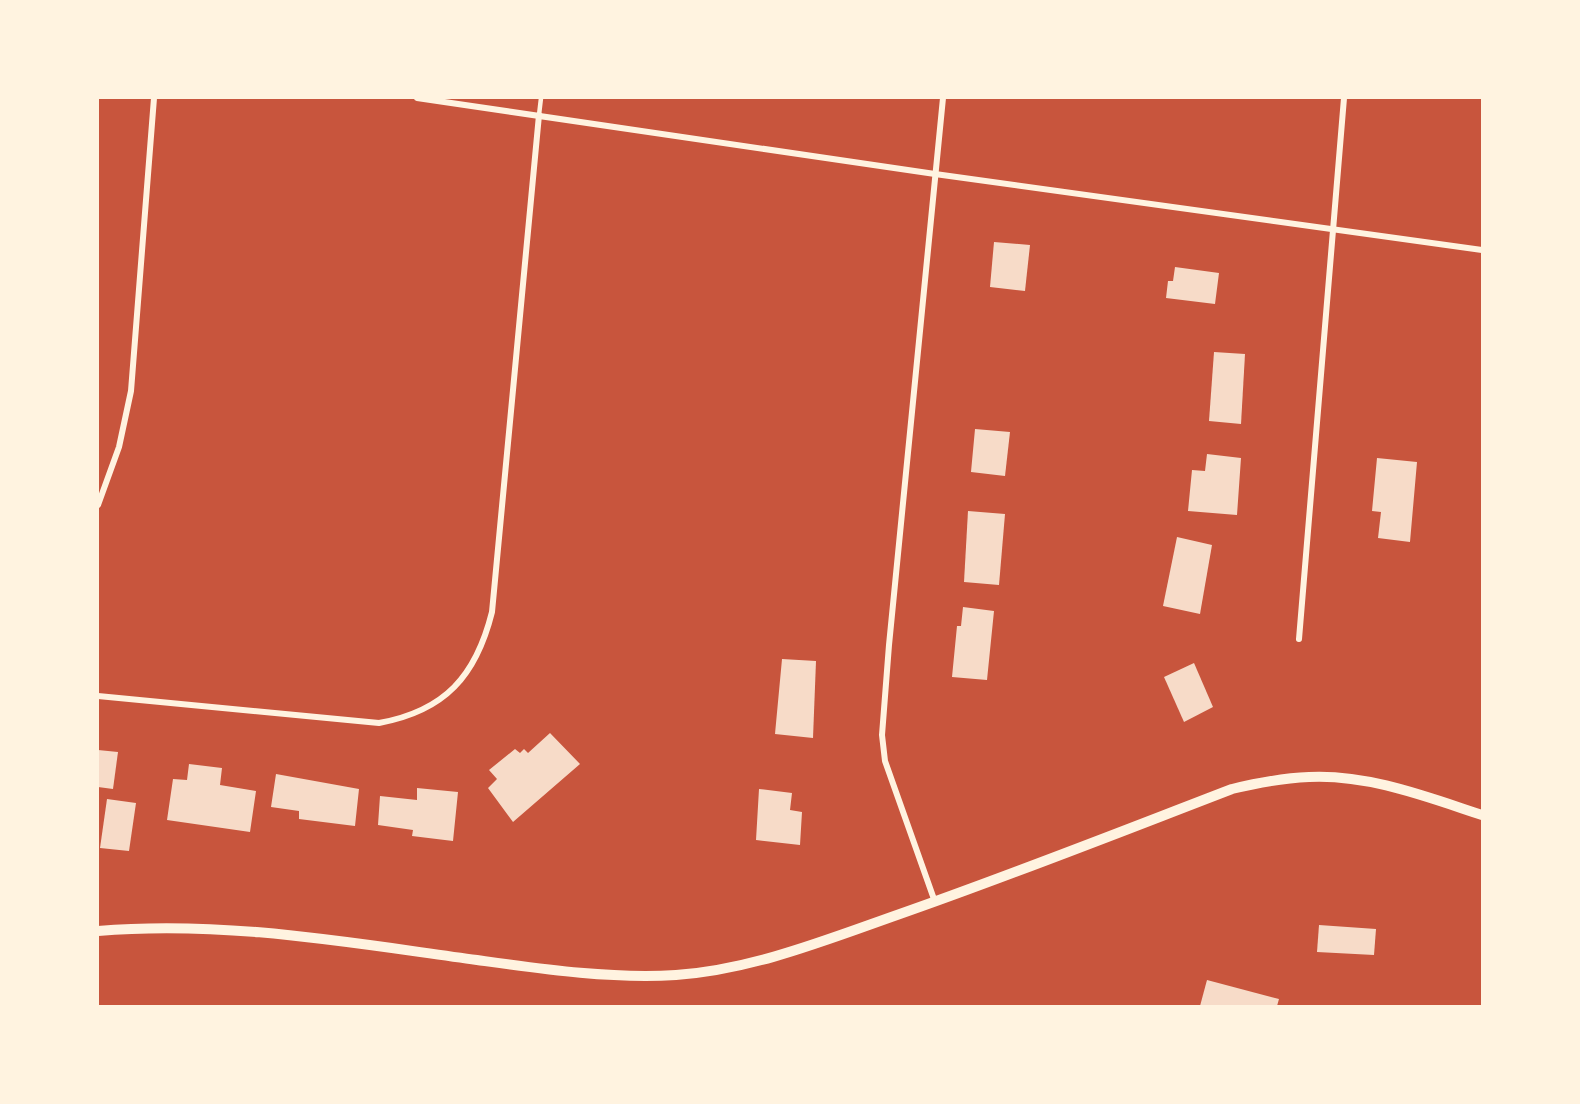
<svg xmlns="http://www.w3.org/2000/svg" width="1580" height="1104" font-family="Mulish,sans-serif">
  <rect width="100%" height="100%" fill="#c8553d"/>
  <g fill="#f7dbc8">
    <path d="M994,242L1030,245L1025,291L990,287Z"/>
    <path d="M1175,267L1219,273L1215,304L1166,298L1168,281H1173Z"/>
    <path d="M1214,352L1245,354L1241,424L1209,421Z"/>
    <path d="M975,429L1010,432L1005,476L971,472Z"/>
    <path d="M1207,454L1241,458L1237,515L1188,511L1192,470L1205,471Z"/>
    <path d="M1377,458L1417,462L1410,542L1378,538L1381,512L1372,511Z"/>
    <path d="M968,511L1005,514L999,585L964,582Z"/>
    <path d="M1177,537L1212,545L1200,614L1163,606Z"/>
    <path d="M963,607L994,611L987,680L952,677L957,626H961Z"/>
    <path d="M782,659L816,661L813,738L775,734Z"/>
    <path d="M1194,663L1213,707L1184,722L1164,677Z"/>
    <path d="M550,733L580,764L513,822L488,788L497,779L489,770L515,749L520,753L524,749L528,753Z"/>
    <path d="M98,750L118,752L113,789L98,787Z"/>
    <path d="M189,764L222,768L220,785L256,791L250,832L167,820L173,779L187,780Z"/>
    <path d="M276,774L359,789L355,826L299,819V811L271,807Z"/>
    <path d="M417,788L458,792L453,841L412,836L413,830L378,825L380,796L417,800Z"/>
    <path d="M759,789L792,793L790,810L802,812L800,845L756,840Z"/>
    <path d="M107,799L136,803L129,851L100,848Z"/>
    <path d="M1319,925L1376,929L1374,955L1317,952Z"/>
    <path d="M1207,980L1279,999L1277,1006H1200Z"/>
  </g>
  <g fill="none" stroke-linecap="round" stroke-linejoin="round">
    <path stroke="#fff3e0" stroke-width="4.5" d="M539,115L541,98"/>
    <g stroke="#fff3e0" stroke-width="6">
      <path d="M417,98L935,174L1482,250"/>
      <path d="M98,505L119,447L131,391L154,98"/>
      <path d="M1299,639L1344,98"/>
      <path d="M98,696L379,723C445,711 476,676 492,612L539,115"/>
      <path d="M935,902L885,761L882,735L889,645L943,98"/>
    </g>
    <path stroke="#fff3e0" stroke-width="10" d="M98,931C225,920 351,943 477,960C542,969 610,979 676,975C751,970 826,940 897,915C1009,876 1120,832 1232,789C1257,783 1283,778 1309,777C1368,774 1427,797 1482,815"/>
  </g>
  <rect width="1580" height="1104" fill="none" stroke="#fff3e0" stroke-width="198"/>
</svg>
